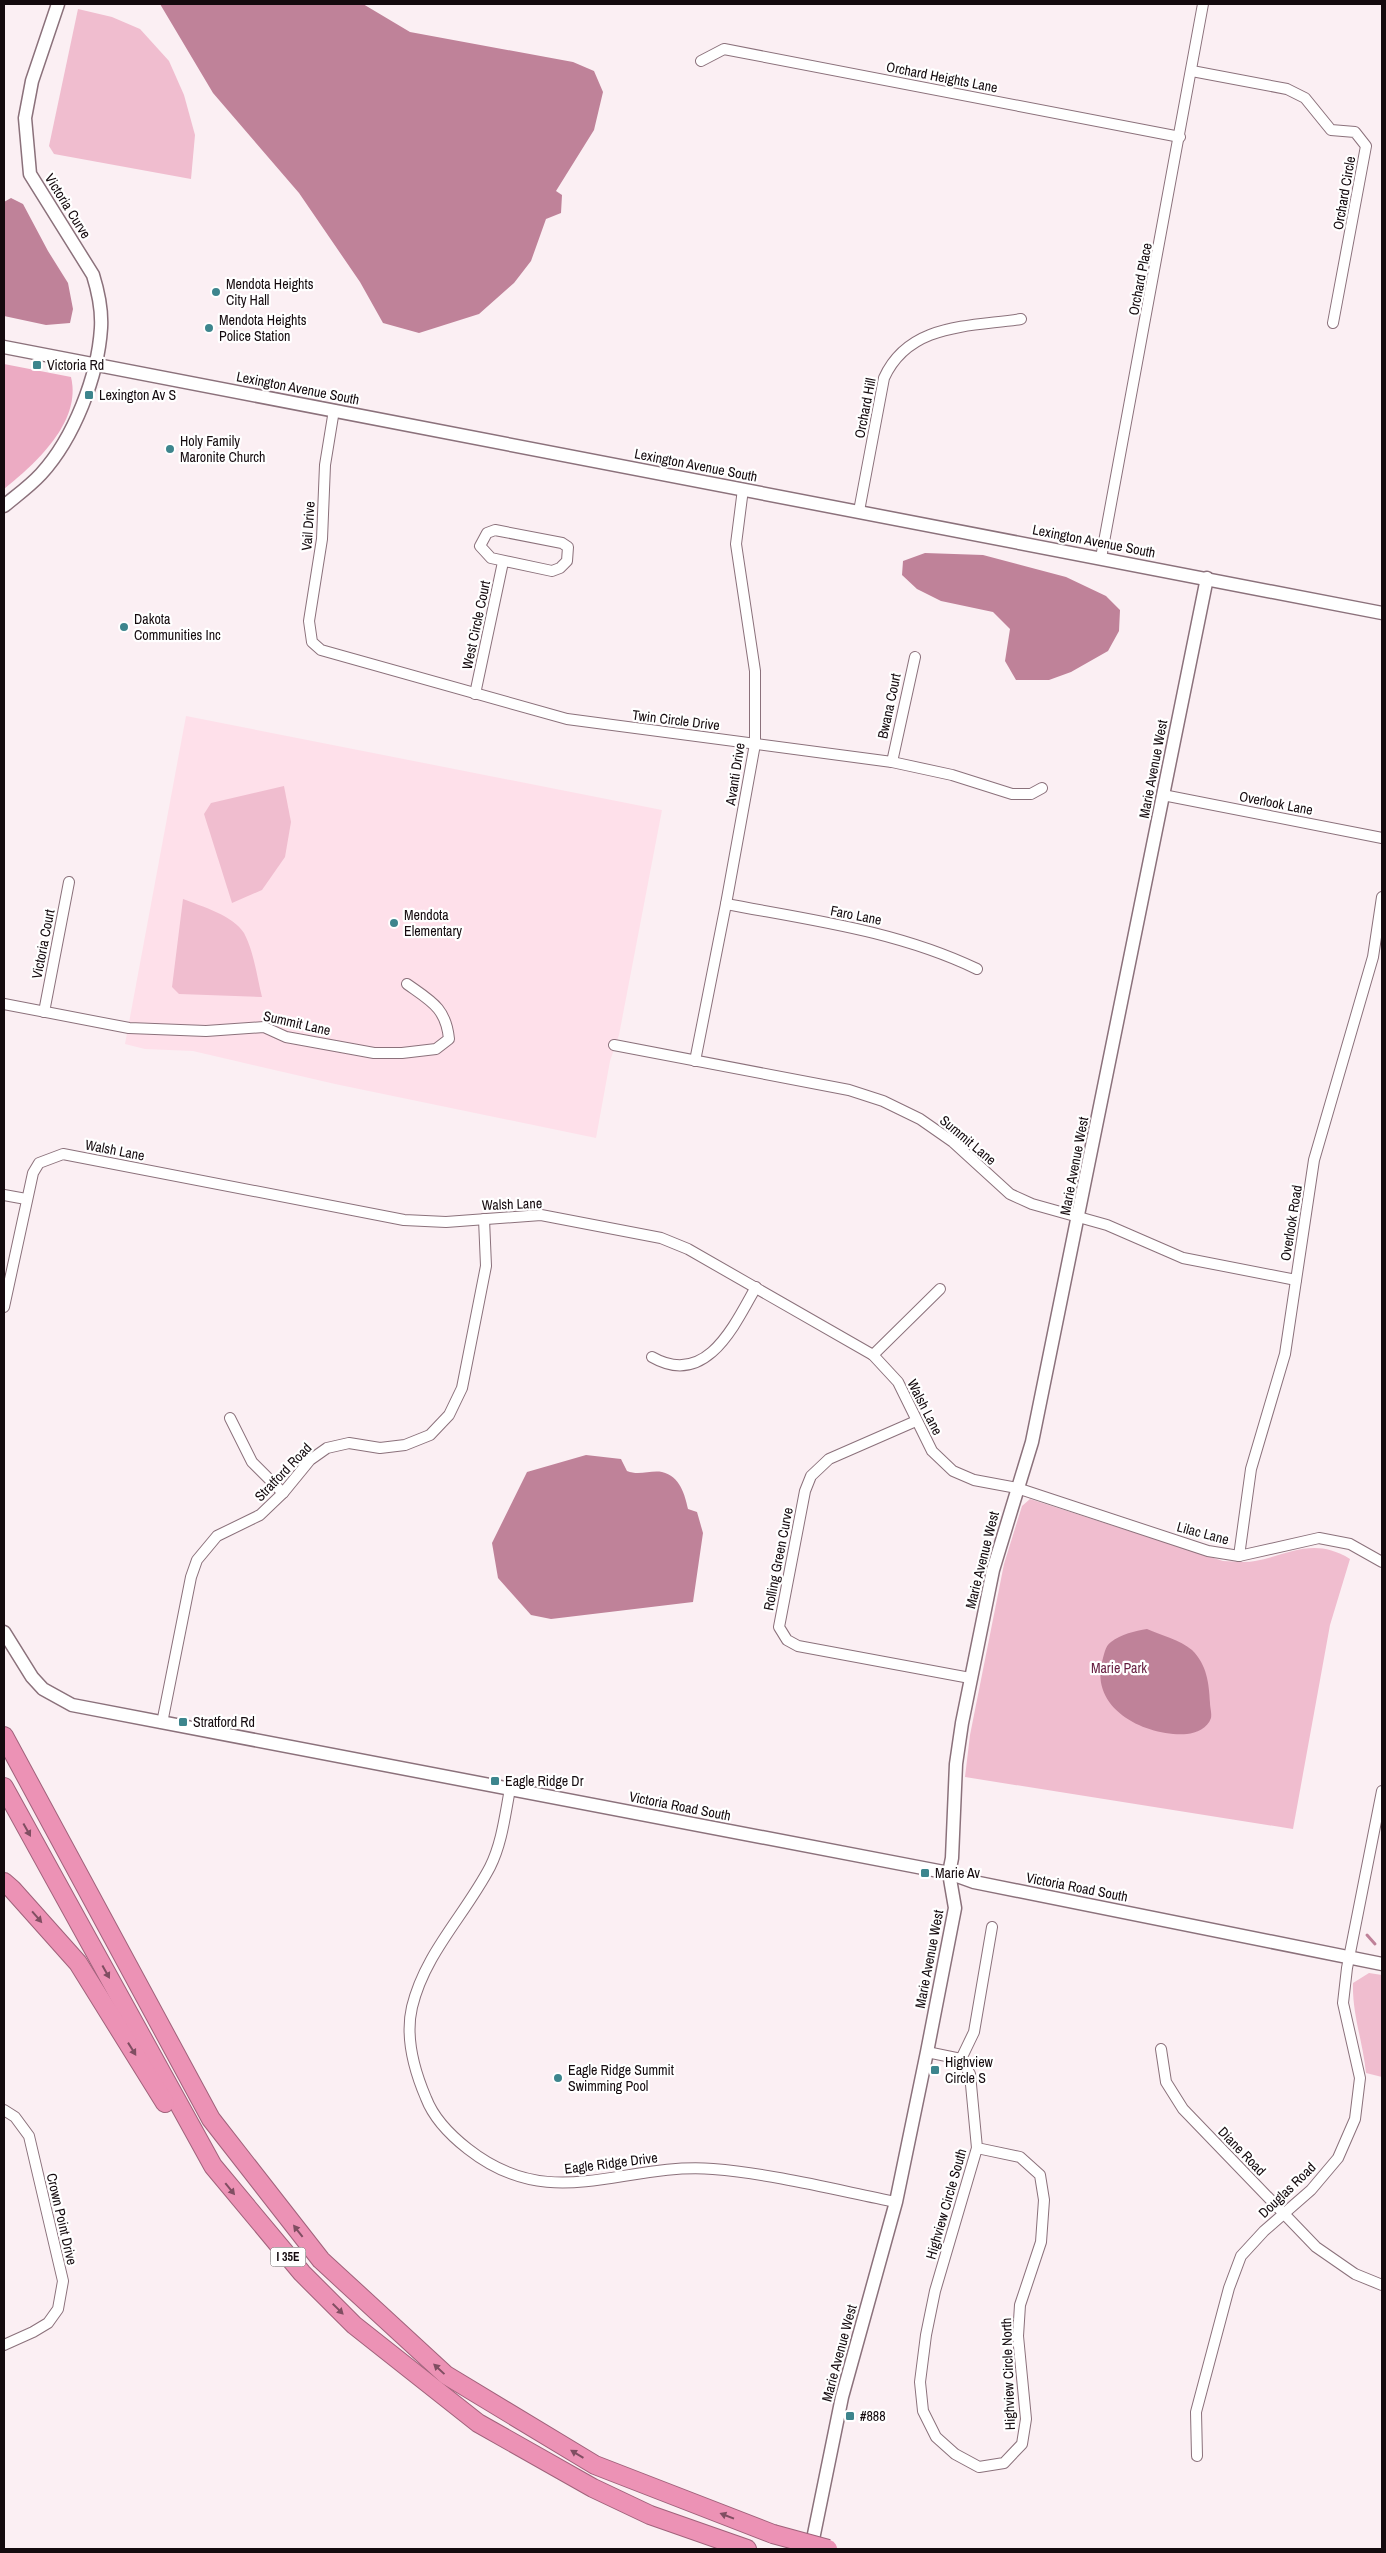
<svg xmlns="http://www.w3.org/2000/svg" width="1386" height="2553" font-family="'Archivo Narrow',sans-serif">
  <rect width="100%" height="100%" fill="#fbeff3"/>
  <path fill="#fee0ea" d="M186,716L662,810L619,1035L610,1061L596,1138L335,1084L193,1051L145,1049L125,1044Z"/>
  <g fill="#f0bdcf">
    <path d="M78,9L112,17L140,29L169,61L184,95L195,135L191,179L54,154L49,146Z"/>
    <path d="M284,786L291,822L285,857L262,890L232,903L204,814L211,803Z"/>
    <path d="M183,899C201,906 234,916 244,933C254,952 257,977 262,997L179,994L172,987Z"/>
    <path d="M1030,1499L1223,1561C1233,1561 1245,1563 1255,1561C1291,1554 1314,1537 1350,1559L1330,1625L1293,1829L965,1777L970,1735L1004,1564L1022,1506Z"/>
    <path d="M1369,1973L1382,1975V2077L1366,2073C1363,2042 1352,2014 1353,1983Z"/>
  </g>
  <path fill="#ecabc3" d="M4,364L71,377C82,422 35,464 4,489Z"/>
  <g fill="#bf8299">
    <path d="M160,4H363L410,32L573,62L594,71L603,92L594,130L556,191L562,195L561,213L546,219L531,261L514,283L479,314L419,333L383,323L360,282L299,193L213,93Z"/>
    <path d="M11,198L23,204L48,251L68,283L73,309L70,323L46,325L4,316V202Z"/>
    <path d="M925,553L983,555L1066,577L1106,596L1120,610L1119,631L1108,651L1071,672L1049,680H1016L1005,661L1010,629L993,612L941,601L917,589L902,575L903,561Z"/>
    <path d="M586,1455L621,1459L627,1471C639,1476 650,1470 662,1472C680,1476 685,1495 688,1509L697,1512L703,1533L693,1602L551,1619L531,1615L498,1578L492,1543L527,1472Z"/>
    <path d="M1147,1629C1161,1635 1180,1640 1192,1650C1207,1665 1209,1683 1210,1703C1210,1707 1212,1714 1211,1718C1208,1728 1196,1733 1187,1734C1147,1737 1090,1710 1102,1662C1104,1655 1105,1646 1111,1642C1121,1634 1135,1631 1147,1629Z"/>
  </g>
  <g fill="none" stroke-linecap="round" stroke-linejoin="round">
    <path stroke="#bf8299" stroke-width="3" d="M1367,1935L1375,1944"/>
    <defs>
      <g id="minor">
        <path d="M701,61L724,49L1180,137"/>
        <path d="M1192,71L1287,89L1305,98L1331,130L1355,132L1366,146L1333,323"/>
        <path d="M334,410L325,465L322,539L309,621L312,642L321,650L567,719L892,762L952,775L1012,794H1031L1042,788"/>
        <path d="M859,511L884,378C909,323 969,327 1021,319"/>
        <path d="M495,530L562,543L568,547L567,561L560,568L552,571L491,558L480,546L487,533Z"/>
        <path d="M1101,558L1203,4"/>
        <path d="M475,694L503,562"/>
        <path d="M892,762L915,657"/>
        <path d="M1163,795L1382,838"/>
        <path d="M726,904C811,920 898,931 977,969"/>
        <path d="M4,1004L129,1028L206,1031L264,1027L286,1037L374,1053H402L436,1049L449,1039C446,1008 431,1001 407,984"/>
        <path d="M44,1012L69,882"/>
        <path d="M614,1045L849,1090L883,1101L920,1119L953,1142L1010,1194L1032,1204L1107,1225L1183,1258L1296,1280"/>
        <path d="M695,1061L726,904L755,744V671L736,544L743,489"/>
        <path d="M4,1195L26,1199"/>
        <path d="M4,1307L33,1173L39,1163L63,1154L404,1220L446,1222L541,1215L661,1238L688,1249L873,1355L898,1382L932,1451L953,1471L974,1480L1017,1488L1208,1551L1239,1556L1319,1538L1350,1544L1382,1562"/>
        <path d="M873,1355L940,1289"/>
        <path d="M652,1357C706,1388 734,1326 756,1287"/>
        <path d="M230,1418L252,1462L283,1493"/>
        <path d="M916,1421L829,1459L811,1476L805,1491L779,1627L787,1640L798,1646L970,1678"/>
        <path d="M1239,1556L1251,1469L1285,1354L1314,1160L1373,957L1382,897"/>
        <path d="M162,1723L191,1577L197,1560L217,1536L260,1515L283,1493L310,1460L327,1448L349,1443L380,1448L405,1445L430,1435L449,1415L462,1388L486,1266L484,1219"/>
        <path d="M510,1789C505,1815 502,1843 490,1867C465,1915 425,1953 412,2007C405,2037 414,2070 426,2098C434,2119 450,2135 468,2149C552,2215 621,2162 713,2169C774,2174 836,2190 896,2202"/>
        <path d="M1161,2049L1166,2082L1183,2109L1316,2247L1355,2274L1382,2285"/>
        <path d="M927,2052L961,2059"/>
        <path d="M4,2110L15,2117L29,2136L63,2281L58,2309L48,2323L33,2332L4,2345"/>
        <path d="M977,2148L1020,2157L1040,2175L1044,2200L1041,2242L1020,2305L1018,2336L1026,2419L1022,2444L1004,2463L979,2467L955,2454L936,2437L923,2411L920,2382L926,2335L935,2291L977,2148L970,2074L961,2059L974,2032L992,1927"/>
        <path d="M1197,2456L1196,2412L1229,2288L1241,2256L1264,2231L1311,2190L1338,2158L1355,2119L1360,2078L1343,2003L1347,1968L1382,1791"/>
      </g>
      <g id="tertiary">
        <path d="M4,347L1382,613"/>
        <path d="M4,506C16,496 30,486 41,474C74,438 98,376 101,328C102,311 98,291 93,275L30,174L25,118L32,81L58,4"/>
        <path d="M4,1632L32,1677L43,1689L72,1705L949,1873L974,1882L1382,1964"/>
        <path d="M811,2549L842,2397L896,2202L927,2052L955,1908L949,1873L952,1858L956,1764L962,1723L993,1570L1032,1442L1207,578"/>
      </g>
      <g id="motorway">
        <path d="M4,1736L211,2119L321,2260L446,2375L595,2465L773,2534"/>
        <path d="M4,1787L213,2166L302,2273L354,2325L478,2423L593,2488L650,2515L747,2549"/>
        <path d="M4,1882L12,1889L78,1963L165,2103"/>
      </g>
    </defs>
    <use href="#minor" stroke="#8b717b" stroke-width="12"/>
    <use href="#tertiary" stroke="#8b717b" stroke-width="15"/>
    <use href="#motorway" stroke="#a0627b" stroke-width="20"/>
    <use href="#minor" stroke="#fff" stroke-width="10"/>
    <use href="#tertiary" stroke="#fff" stroke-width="12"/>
    <use href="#motorway" stroke="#ec92b5" stroke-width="18"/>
    <defs>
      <path id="motorway-bridge" d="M773,2534L828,2549"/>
    </defs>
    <use href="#motorway-bridge" stroke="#a0627b" stroke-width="20" stroke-linecap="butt"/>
    <use href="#motorway-bridge" stroke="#ec92b5" stroke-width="18"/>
  </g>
  <defs><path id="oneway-solid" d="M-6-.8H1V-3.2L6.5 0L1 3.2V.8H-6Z" transform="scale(1.25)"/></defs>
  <g fill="#804e62">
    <use href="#oneway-solid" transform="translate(27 1830) rotate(61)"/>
    <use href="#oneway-solid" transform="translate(37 1917) rotate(49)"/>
    <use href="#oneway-solid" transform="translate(106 1972) rotate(61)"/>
    <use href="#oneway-solid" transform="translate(132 2049) rotate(58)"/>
    <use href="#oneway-solid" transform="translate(230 2189) rotate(51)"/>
    <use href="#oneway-solid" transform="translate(298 2231) rotate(-128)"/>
    <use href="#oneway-solid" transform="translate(338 2309) rotate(45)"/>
    <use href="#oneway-solid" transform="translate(439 2369) rotate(-137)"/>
    <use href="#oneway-solid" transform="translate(577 2454) rotate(-149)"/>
    <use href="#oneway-solid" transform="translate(727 2516) rotate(-159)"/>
  </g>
  <g fill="#3d858d" stroke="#fff" stroke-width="2">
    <circle cx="216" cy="292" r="5"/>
    <circle cx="209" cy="328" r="5"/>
    <rect x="32" y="360" width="10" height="10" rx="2.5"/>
    <rect x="84" y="390" width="10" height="10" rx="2.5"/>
    <circle cx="170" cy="449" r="5"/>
    <circle cx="124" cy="627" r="5"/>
    <circle cx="394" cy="923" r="5"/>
    <rect x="178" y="1717" width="10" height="10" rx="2.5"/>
    <rect x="490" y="1776" width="10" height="10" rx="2.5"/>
    <rect x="920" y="1868" width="10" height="10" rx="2.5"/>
    <rect x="930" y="2065" width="10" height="10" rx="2.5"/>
    <circle cx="558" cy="2078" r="5"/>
    <rect x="845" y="2411" width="10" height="10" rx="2.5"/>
  </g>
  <g text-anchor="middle" stroke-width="4.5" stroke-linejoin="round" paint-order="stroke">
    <rect fill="#fff" stroke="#5a5456" stroke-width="1" x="270.5" y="2247.5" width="35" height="19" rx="4"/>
    <g font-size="12" font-weight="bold" fill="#140a0e">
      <text x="288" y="2261">I 35E</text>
    </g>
    <g font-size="14" fill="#140a0e" stroke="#fff">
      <text transform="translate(942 77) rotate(11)" y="5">Orchard Heights Lane</text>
      <text transform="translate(1344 193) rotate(-80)" y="5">Orchard Circle</text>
      <text transform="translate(68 206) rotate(58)" y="5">Victoria Curve</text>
      <text transform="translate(1140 279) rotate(-79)" y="5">Orchard Place</text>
      <text transform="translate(298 388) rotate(11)" y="5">Lexington Avenue South</text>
      <text transform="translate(865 408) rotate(-79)" y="5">Orchard Hill</text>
      <text transform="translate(696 465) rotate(11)" y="5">Lexington Avenue South</text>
      <text transform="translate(308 526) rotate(-86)" y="5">Vail Drive</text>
      <text transform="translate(1094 541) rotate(11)" y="5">Lexington Avenue South</text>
      <text transform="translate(476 625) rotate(-78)" y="5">West Circle Court</text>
      <text transform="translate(889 706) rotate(-78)" y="5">Bwana Court</text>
      <text transform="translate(676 720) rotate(7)" y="5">Twin Circle Drive</text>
      <text transform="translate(1153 769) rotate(-79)" y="5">Marie Avenue West</text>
      <text transform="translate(735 774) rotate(-81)" y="5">Avanti Drive</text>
      <text transform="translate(1276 803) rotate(11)" y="5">Overlook Lane</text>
      <text transform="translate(856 915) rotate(11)" y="5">Faro Lane</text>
      <text transform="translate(43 944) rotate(-79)" y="5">Victoria Court</text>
      <text transform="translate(297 1023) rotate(13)" y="5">Summit Lane</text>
      <text transform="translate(968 1140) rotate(40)" y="5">Summit Lane</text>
      <text transform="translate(115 1150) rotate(11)" y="5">Walsh Lane</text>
      <text transform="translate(1074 1166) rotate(-79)" y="5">Marie Avenue West</text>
      <text transform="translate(512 1204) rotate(-2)" y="5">Walsh Lane</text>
      <text transform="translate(1291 1223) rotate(-81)" y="5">Overlook Road</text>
      <text transform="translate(925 1407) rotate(63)" y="5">Walsh Lane</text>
      <text transform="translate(283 1472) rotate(-46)" y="5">Stratford Road</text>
      <text transform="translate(1203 1533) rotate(15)" y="5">Lilac Lane</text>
      <text transform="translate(778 1559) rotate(-79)" y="5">Rolling Green Curve</text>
      <text transform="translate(982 1560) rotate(-76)" y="5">Marie Avenue West</text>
      <text transform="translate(680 1806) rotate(11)" y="5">Victoria Road South</text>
      <text transform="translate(1077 1887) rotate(11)" y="5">Victoria Road South</text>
      <text transform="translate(929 1959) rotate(-79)" y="5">Marie Avenue West</text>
      <text transform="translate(1242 2151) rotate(46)" y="5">Diane Road</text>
      <text transform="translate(611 2163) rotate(-7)" y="5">Eagle Ridge Drive</text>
      <text transform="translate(1287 2190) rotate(-44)" y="5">Douglas Road</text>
      <text transform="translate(946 2204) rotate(-74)" y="5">Highview Circle South</text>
      <text transform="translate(62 2219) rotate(77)" y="5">Crown Point Drive</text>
      <text transform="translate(839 2353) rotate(-75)" y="5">Marie Avenue West</text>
      <text transform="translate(1008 2374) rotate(-92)" y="5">Highview Circle North</text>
    </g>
    <g font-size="14" fill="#140a0e" stroke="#fff" text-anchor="start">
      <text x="226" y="289">Mendota Heights<tspan x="226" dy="16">City Hall</tspan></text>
      <text x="219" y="325">Mendota Heights<tspan x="219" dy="16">Police Station</tspan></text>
      <text x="47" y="370">Victoria Rd</text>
      <text x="99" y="400">Lexington Av S</text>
      <text x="180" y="446">Holy Family<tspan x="180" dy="16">Maronite Church</tspan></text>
      <text x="134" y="624">Dakota<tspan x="134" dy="16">Communities Inc</tspan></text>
      <text x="404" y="920">Mendota<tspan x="404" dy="16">Elementary</tspan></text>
      <text x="193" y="1727">Stratford Rd</text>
      <text x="505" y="1786">Eagle Ridge Dr</text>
      <text x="935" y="1878">Marie Av</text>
      <text x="945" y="2067">Highview<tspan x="945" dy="16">Circle S</tspan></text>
      <text x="568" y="2075">Eagle Ridge Summit<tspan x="568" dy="16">Swimming Pool</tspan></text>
      <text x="860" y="2421">#888</text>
    </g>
    <g font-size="14" fill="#651b3e" stroke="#fff">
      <text x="1119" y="1673">Marie Park</text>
    </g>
  </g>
  <rect width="1386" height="2553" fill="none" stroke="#140a0e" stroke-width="10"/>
</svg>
